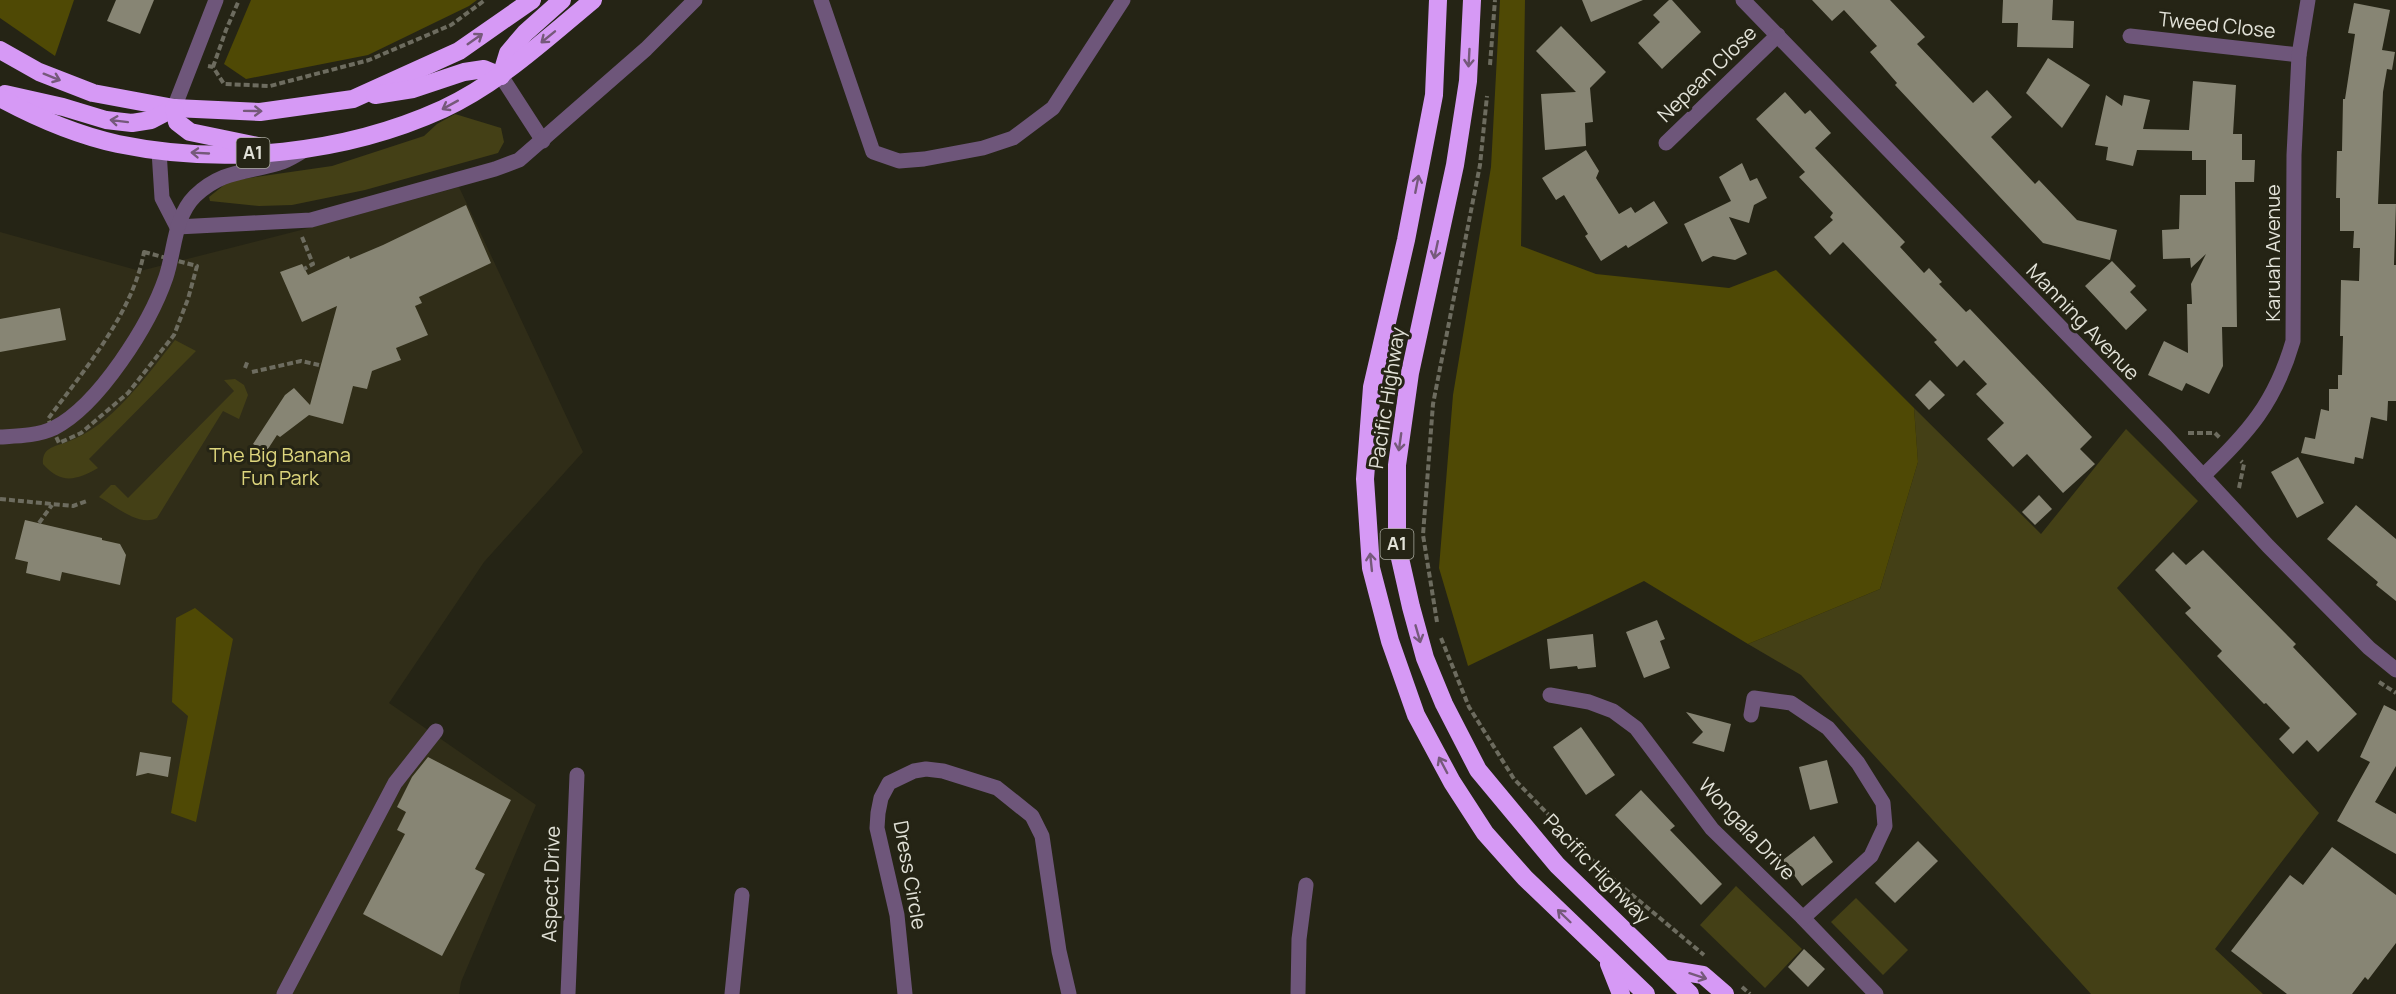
<svg xmlns="http://www.w3.org/2000/svg" width="2396" height="994" font-family="Manrope,sans-serif">
  <rect width="100%" height="100%" fill="#252415"/>
  <path fill="#302d18" d="M459,187L583,452L484,562L389,703L536,805L461,982L459,994H0V232L140,271L301,230Z"/>
  <g fill="#444016">
    <path d="M455,114L501,128L504,142L498,153L365,190L292,205L259,206L210,201L209,197L229,181L332,166L424,136L437,124Z"/>
    <path d="M175,340L196,351L89,459L98,468C77,480 61,485 43,464C42,448 53,447 67,442C112,426 146,376 175,340Z"/>
    <path d="M235,379L244,385L248,395L239,419L223,411L157,518C139,527 115,506 99,497L111,485H115L128,498L234,391L224,380Z"/>
    <path d="M1914,408L2041,534L2126,429L2198,501L2117,588L2319,813L2215,949L2263,994H2091L1801,675L1748,644L1880,589L1918,462Z"/>
    <path d="M1736,886L1802,949L1765,988L1700,925Z"/>
    <path d="M1856,898L1908,950L1883,975L1831,922Z"/>
  </g>
  <g fill="#4f4905">
    <path d="M0,0H74L55,56L0,18Z"/>
    <path d="M251,0H477L469,6L368,55L246,79L224,64Z"/>
    <path d="M1500,0H1525L1521,246L1596,274L1729,288L1776,270L1914,408L1918,462L1880,589L1748,644L1644,581L1468,666L1439,568L1453,395L1491,167Z"/>
    <path d="M195,608L233,639L196,822L171,813L188,716L172,702L176,618Z"/>
  </g>
  <g fill="#878574">
    <path d="M116,0H154L140,34L107,21Z"/>
    <path d="M1582,0H1643L1591,22Z"/>
    <path d="M1669,0H1672L1701,32L1662,69L1638,43L1660,22L1653,15Z"/>
    <path d="M1812,0H1890L1925,37L1917,44L1973,103L1987,90L2012,117L1991,137L2035,184L2039,180L2077,220L2117,230L2110,260L2043,243L1895,85L1897,83L1870,52L1877,46L1844,10L1832,21Z"/>
    <path d="M2003,0H2053L2052,20L2074,21L2073,48L2017,47L2018,23H2002Z"/>
    <path d="M2354,3L2390,10L2382,50L2395,52L2392,70L2387,69L2383,92L2378,204H2396L2394,265H2396V401H2388L2387,421L2371,417L2363,459L2355,457L2354,464L2301,453L2305,437L2315,439L2321,409L2329,411V389H2338V375H2342L2343,336H2340L2341,280L2359,281L2360,248H2353L2354,231H2340V198H2336L2337,151H2342L2343,99H2345L2355,34L2348,33Z"/>
    <path d="M1561,26L1606,72L1590,88L1593,122L1585,123L1586,146L1545,150L1541,94L1576,92L1536,51Z"/>
    <path d="M2048,58L2090,85L2062,128L2026,93Z"/>
    <path d="M2193,81L2236,85L2233,134H2242V160H2255L2254,182H2235L2237,327H2222L2223,366L2209,394L2186,383L2182,391L2148,375L2164,341L2188,353L2187,304H2192L2191,284L2206,254L2191,268L2190,258L2163,259L2162,230L2179,229L2180,195H2206V160H2192V151L2137,150L2133,166L2106,160L2108,147L2095,145L2106,95L2122,106L2124,95L2150,100L2143,129L2189,130Z"/>
    <path d="M1785,92L1805,114L1810,110L1831,133L1815,148L1905,242L1900,247L1924,273L1929,268L1942,282L1939,284L1966,312L1970,309L2092,437L2080,449L2095,464L2063,493L2027,454L2013,467L1987,439L2004,423L1976,394L1987,384L1964,360L1957,367L1934,342L1937,340L1843,242L1830,255L1814,237L1833,220L1830,217L1833,213L1799,177L1805,172L1756,119Z"/>
    <path d="M1586,150L1599,171L1596,178L1619,214L1631,207L1635,213L1654,201L1668,223L1628,248L1626,245L1601,261L1585,236L1588,234L1564,195L1556,200L1542,178Z"/>
    <path d="M1742,163L1750,181L1757,178L1767,198L1754,205L1749,223L1729,217L1747,254L1735,260L1713,256L1702,262L1684,224L1731,201L1719,177Z"/>
    <path d="M466,205L491,263L419,297L422,303L415,306L428,335L396,348L401,360L372,371L367,389L353,386L343,424L309,415L280,437L277,435L266,452L253,444L285,395L294,388L310,405L337,306L302,322L280,272L302,264L308,275L349,256L350,259L383,245Z"/>
    <path d="M2112,261L2136,286L2130,292L2147,310L2126,330L2085,286Z"/>
    <path d="M60,308L66,340L0,352V319Z"/>
    <path d="M1930,380L1945,395L1929,410L1915,395Z"/>
    <path d="M2298,457L2324,503L2297,518L2271,472Z"/>
    <path d="M2039,495L2052,509L2035,525L2022,512Z"/>
    <path d="M2356,505L2396,539V601L2376,585L2378,582L2327,539Z"/>
    <path d="M25,520L102,538V540L120,544L126,555L120,585L62,572L60,581L26,573L28,562L15,559Z"/>
    <path d="M2203,550L2296,644L2293,647L2357,714L2318,752L2307,740L2293,754L2279,739L2290,728L2266,703L2264,704L2217,656L2222,651L2185,613L2191,608L2155,570L2173,552L2186,565Z"/>
    <path d="M1657,620L1665,639L1660,641L1670,668L1644,678L1626,632Z"/>
    <path d="M1593,634L1596,667L1578,669L1577,666L1550,669L1547,639Z"/>
    <path d="M2384,705L2396,711V766L2375,802L2396,814V854L2337,821L2370,762L2360,757Z"/>
    <path d="M1686,712L1731,724L1724,752L1692,743L1703,732Z"/>
    <path d="M1581,727L1615,775L1586,795L1553,747Z"/>
    <path d="M140,752L171,757L168,777L148,773L136,776Z"/>
    <path d="M428,757L511,800L475,869L485,874L442,956L363,914L405,834L397,830L406,812L397,807L412,777Z"/>
    <path d="M1827,760L1838,803L1810,810L1799,767Z"/>
    <path d="M1641,790L1675,826L1670,830L1722,884L1701,905L1615,815Z"/>
    <path d="M1814,836L1833,862L1802,886L1783,860Z"/>
    <path d="M1918,841L1938,861L1895,903L1875,883Z"/>
    <path d="M2332,847L2396,895V943L2368,980L2365,977L2352,994H2287L2231,951L2290,875L2303,885Z"/>
    <path d="M1804,949L1825,969L1808,987L1788,967Z"/>
  </g>
  <g fill="none" stroke-linecap="round" stroke-linejoin="round">
    <g stroke="#6d6c5f" stroke-width="4" stroke-dasharray="6 3" stroke-linecap="butt">
      <path d="M1490,65L1495,0"/>
      <path d="M208,66L213,67L224,84L270,86L369,60L451,25L485,0"/>
      <path d="M213,67L226,30L239,0"/>
      <path d="M302,237L313,264L304,269"/>
      <path d="M144,252L197,266L188,299L174,335L128,393L81,433L59,443L48,419C84,370 133,313 144,252Z"/>
      <path d="M245,368L248,360"/>
      <path d="M252,372L301,361L319,365"/>
      <path d="M2188,433H2215L2220,438"/>
      <path d="M2239,488L2244,464L2241,461"/>
      <path d="M0,499L73,506L87,501"/>
      <path d="M39,523L52,505"/>
      <path d="M1437,622L1423,535L1433,404L1480,165L1487,96"/>
      <path d="M1441,638L1469,707L1514,779L1600,868L1704,955"/>
      <path d="M2379,682L2396,693"/>
      <path d="M1742,987L1750,994"/>
    </g>
    <g stroke="#6e567a" stroke-width="15">
      <path d="M821,0L873,152L899,161L924,159L983,148L1013,138L1053,108L1123,0"/>
      <path d="M1743,0L2166,436L2268,546L2369,648L2396,670"/>
      <path d="M2130,36L2299,55"/>
      <path d="M501,76L543,141"/>
      <path d="M174,108L216,0"/>
      <path d="M1666,143L1778,35"/>
      <path d="M159,151L162,198L177,227"/>
      <path d="M177,227L311,220L495,169L519,160L646,49L695,0"/>
      <path d="M0,437C18,436 37,436 54,428C99,405 150,324 166,277C175,250 174,217 195,196C222,170 246,173 279,163C287,161 296,155 303,151"/>
      <path d="M2203,476C2248,433 2275,403 2293,341L2294,155L2299,55L2308,0"/>
      <path d="M1550,695L1589,702L1613,711L1636,728L1712,829L1803,918L1876,994"/>
      <path d="M1751,715L1754,698L1791,703L1828,728L1858,763L1883,803L1885,826L1871,856L1803,918"/>
      <path d="M284,994L395,783L436,731"/>
      <path d="M568,994L577,775"/>
      <path d="M732,994L742,895"/>
      <path d="M905,994L897,915L877,828L878,813L881,798L889,783L914,771L926,769L943,771L997,788L1032,816L1042,836L1059,951L1069,994"/>
      <path d="M1298,994L1299,939L1306,885"/>
    </g>
    <g stroke="#d699f5" stroke-width="18">
      <path d="M1438,0L1434,95L1406,240L1372,387L1365,479L1371,568L1390,641L1416,715L1452,782L1485,833L1525,878L1646,994"/>
      <path d="M1472,0L1468,81L1455,165L1410,373L1397,465V545L1411,607L1425,658L1444,704L1478,770L1557,865L1690,994"/>
      <path d="M0,50L39,72L93,93L174,108L260,112L353,99L459,51L532,0"/>
      <path d="M501,76L508,53L525,33L562,0"/>
      <path d="M5,94L63,107L106,120L132,123L151,120L174,108"/>
      <path d="M375,95L413,89L464,72L484,69L501,76"/>
      <path d="M0,98C37,118 77,135 118,144C225,166 344,154 443,109C499,83 546,39 593,0"/>
      <path d="M174,108L177,122L190,132L258,146"/>
      <path d="M1609,964L1621,994"/>
      <path d="M1666,969L1703,975L1725,994"/>
    </g>
  </g>
  <defs><path id="oneway-shaft" d="M-6 0H5M1.5-3L5.5 0L1.5 3" fill="none" stroke-width="1.6" stroke-linecap="round" stroke-linejoin="round" transform="scale(1.5)"/></defs>
  <g stroke="#75597a">
    <use href="#oneway-shaft" transform="translate(548 37) rotate(141)"/>
    <use href="#oneway-shaft" transform="translate(475 39) rotate(-35)"/>
    <use href="#oneway-shaft" transform="translate(1469 58) rotate(93)"/>
    <use href="#oneway-shaft" transform="translate(52 77) rotate(22)"/>
    <use href="#oneway-shaft" transform="translate(450 105) rotate(151)"/>
    <use href="#oneway-shaft" transform="translate(253 111) rotate(1)"/>
    <use href="#oneway-shaft" transform="translate(119 121) rotate(-173)"/>
    <use href="#oneway-shaft" transform="translate(200 153) rotate(-177)"/>
    <use href="#oneway-shaft" transform="translate(1417 184) rotate(-79)"/>
    <use href="#oneway-shaft" transform="translate(1436 250) rotate(102)"/>
    <use href="#oneway-shaft" transform="translate(1400 442) rotate(98)"/>
    <use href="#oneway-shaft" transform="translate(1371 562) rotate(-96)"/>
    <use href="#oneway-shaft" transform="translate(1418 634) rotate(74)"/>
    <use href="#oneway-shaft" transform="translate(1443 765) rotate(-118)"/>
    <use href="#oneway-shaft" transform="translate(1564 916) rotate(-136)"/>
    <use href="#oneway-shaft" transform="translate(1698 976) rotate(18)"/>
  </g>
  <g text-anchor="middle" stroke-width="6" stroke-linejoin="round" paint-order="stroke">
    <g fill="#252415" stroke="#a9a99e" stroke-width="1.5">
      <rect x="236.5" y="138" width="33" height="30" rx="4.5"/>
      <rect x="1380.5" y="529" width="33" height="30" rx="4.5"/>
    </g>
    <g font-size="18" font-weight="bold" fill="#e2e2d8">
      <text x="253" y="159">A1</text>
      <text x="1397" y="550">A1</text>
    </g>
    <g font-size="20" fill="#e2e2d8" stroke="#252415">
      <text transform="translate(2217 25) rotate(6)" y="7">Tweed Close</text>
      <text transform="translate(1707 74) rotate(-44)" y="7">Nepean Close</text>
      <text transform="translate(2273 253) rotate(-90)" y="7">Karuah Avenue</text>
      <text transform="translate(2083 322) rotate(46)" y="7">Manning Avenue</text>
      <text transform="translate(1387 398) rotate(-81)" y="7">Pacific Highway</text>
      <text transform="translate(1747 829) rotate(47)" y="7">Wongala Drive</text>
      <text transform="translate(1597 869) rotate(46)" y="7">Pacific Highway</text>
      <text transform="translate(910 875) rotate(80)" y="7">Dress Circle</text>
      <text transform="translate(551 884) rotate(-88)" y="7">Aspect Drive</text>
    </g>
    <g font-size="20" fill="#ded67d" stroke="#252415">
      <text x="280" y="462">The Big Banana<tspan x="280" dy="23">Fun Park</tspan></text>
    </g>
  </g>
</svg>
